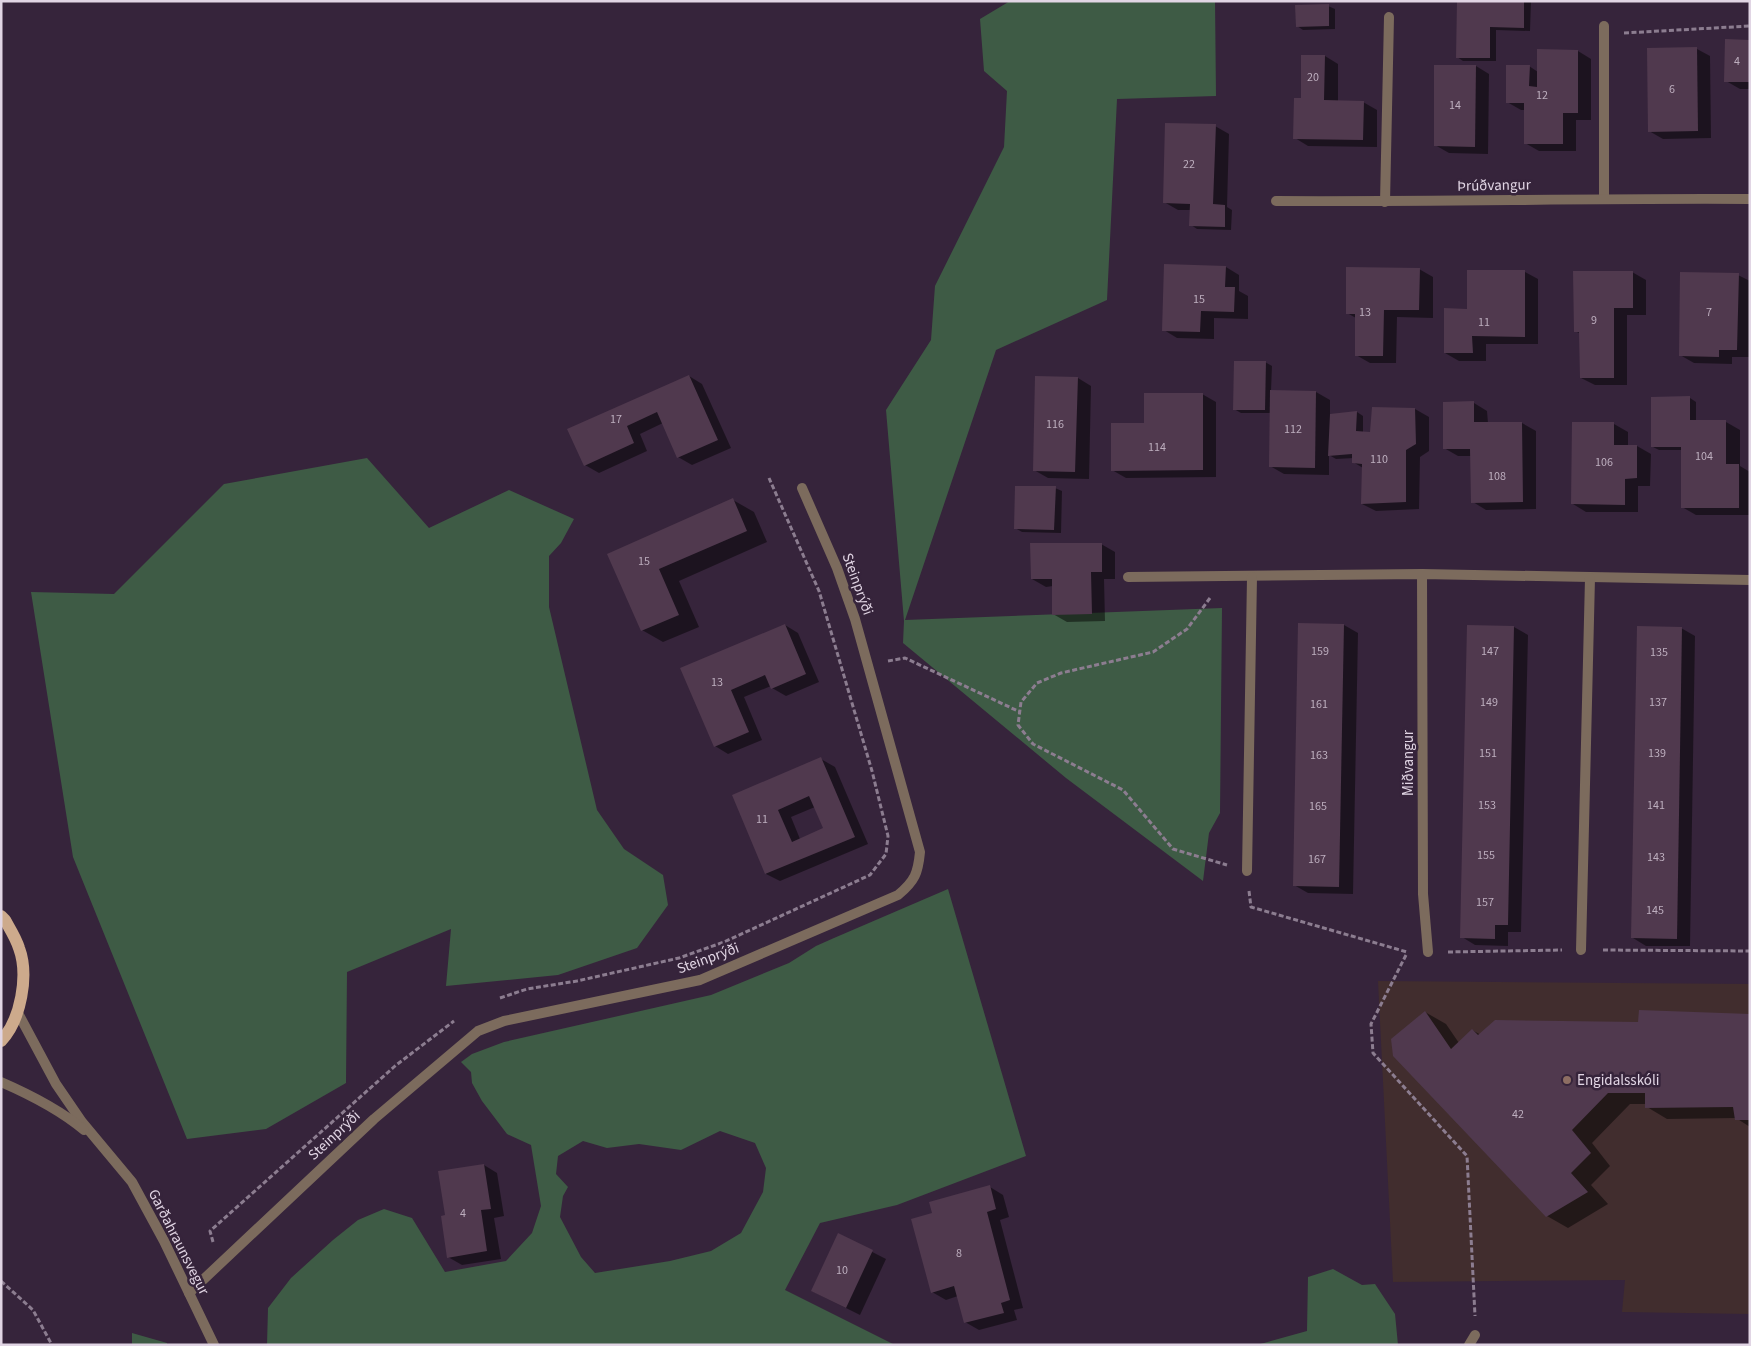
<svg xmlns="http://www.w3.org/2000/svg" width="1751" height="1346" font-family="'Source Sans 3',sans-serif">
  <rect width="100%" height="100%" fill="#36243b"/>
  <path fill="#412d2e" d="M1378,981L1750,984V1314L1622,1312L1625,1280L1393,1282Z"/>
  <g fill="#3e5b45" fill-rule="evenodd">
    <path d="M1010,1H1215L1216,96L1117,99L1107,300L996,350L905,620L1222,608L1220,813L1209,833L1203,881L1066,778L903,643L904,621L886,410L931,340L935,286L1004,147L1007,91L984,71L980,19Z"/>
    <path d="M367,458L429,528L509,490L574,519L561,543L549,556V607L597,810L624,849L663,875L668,905L637,948L558,975L446,986L451,929L347,972L346,1083L266,1129L187,1139L73,857L31,592L114,594L224,484Z"/>
    <path d="M948,889L1026,1156L897,1205L820,1223L785,1290L895,1345H267L268,1308L291,1278L333,1240L358,1220L384,1209L412,1218L445,1272L506,1261L532,1233L541,1206L531,1145L507,1134L482,1101L472,1083L471,1072L461,1062L472,1054L504,1042L711,995L789,963L816,946L834,938ZM720,1131L755,1143L766,1168L763,1192L741,1233L711,1251L670,1261L595,1273L581,1257L560,1217L563,1196L568,1187L556,1174L558,1156L583,1141L607,1148L639,1144L681,1150Z"/>
    <path d="M1333,1269L1362,1285L1375,1284L1395,1314L1398,1345H1257L1307,1331L1308,1277Z"/>
    <path d="M132,1333L167,1343V1345H132Z"/>
  </g>
  <g fill="#0007" fill-rule="evenodd">
    <path d="M1458,1H1531L1530,31L1496,30V61H1463L1457,57Z"/>
    <path d="M1328,6L1335,9V29L1303,30L1297,26Z"/>
    <path d="M1750,41V89H1740L1726,81Z"/>
    <path d="M1697,49L1710,56L1711,138L1663,139L1649,131Z"/>
    <path d="M1578,51L1591,59V120H1576V151H1539L1525,143V110H1521L1507,102L1529,66L1538,72Z"/>
    <path d="M1325,56L1338,64V102H1363L1377,110V147L1308,146L1295,138L1302,99Z"/>
    <path d="M1476,66L1489,74L1488,154L1449,153L1435,145Z"/>
    <path d="M1215,126L1229,134L1227,207L1232,210L1231,230L1197,229L1191,225V210H1178L1164,202Z"/>
    <path d="M1226,267L1239,275V291L1248,296V319L1214,318V339L1177,338L1164,330Z"/>
    <path d="M1419,269L1433,277V318L1397,317L1396,363H1370L1356,355V318L1347,313Z"/>
    <path d="M1525,272L1538,279V344H1486V361H1459L1445,353L1468,310Z"/>
    <path d="M1632,272L1646,280V315H1627V385H1595L1581,378V334L1575,331Z"/>
    <path d="M1738,275L1750,281V357H1732V364L1694,363L1680,355Z"/>
    <path d="M1265,362L1272,366L1271,391L1316,392L1330,400V415L1357,412L1363,416V432L1371,433L1415,409L1429,417V451L1420,457L1419,509L1376,511L1362,504L1363,468L1353,462L1354,458L1336,459L1329,455V475L1284,474L1270,466L1271,413H1241L1234,409Z"/>
    <path d="M689,376L702,384L731,448L692,465L678,457L663,423L640,434L647,451L599,473L585,465L569,430Z"/>
    <path d="M1078,378L1091,386L1089,479L1048,478L1034,470Z"/>
    <path d="M1202,394L1216,402V477L1126,478L1112,470Z"/>
    <path d="M1690,398L1696,402V422H1726L1740,430V466L1750,472V515H1696L1682,507V450H1659L1653,447Z"/>
    <path d="M1474,403L1487,411L1488,423H1522L1536,431V509L1486,510L1473,502L1472,456H1458L1444,448Z"/>
    <path d="M1573,423L1614,424L1628,432V446H1637L1651,454L1650,486H1638V512H1586L1573,504Z"/>
    <path d="M1055,488L1062,491L1061,533L1022,532L1015,528Z"/>
    <path d="M733,500L754,512L767,542L679,581L699,627L663,642L642,630L609,554Z"/>
    <path d="M1101,544L1115,552V579H1104L1105,621L1067,622L1053,614V586L1046,587L1032,579Z"/>
    <path d="M785,625L798,633L819,682L786,696L772,688L771,686L744,697L762,740L728,754L715,746L682,669Z"/>
    <path d="M1344,625L1358,633L1353,894L1308,893L1294,885Z"/>
    <path d="M1514,627L1528,635L1521,932H1508V946L1475,945L1462,937Z"/>
    <path d="M1681,628L1695,636L1690,946H1646L1633,938Z"/>
    <path d="M821,759L835,767L868,844L780,881L766,874L734,796ZM815,807L825,829L800,839L791,817Z"/>
    <path d="M1425,1012L1446,1024L1459,1043L1472,1030L1481,1035L1750,1016V1127L1736,1118L1667,1119L1647,1107V1104H1630L1592,1143L1610,1166L1591,1185L1608,1204L1568,1228L1547,1216Z"/>
    <path d="M484,1165L497,1173L504,1216L494,1218L501,1259L462,1265L448,1257L447,1216Z"/>
    <path d="M990,1187L1003,1195L1009,1217L1000,1220L1023,1308L1014,1310L1017,1320L979,1330L965,1322L958,1296L946,1300L932,1292L934,1214Z"/>
    <path d="M839,1235L886,1259L860,1315L812,1291Z"/>
  </g>
  <g fill="#50394e" fill-rule="evenodd">
    <path d="M1457,1H1524V28L1490,27V58H1456Z"/>
    <path d="M1329,4V26L1296,27L1295,5Z"/>
    <path d="M1725,39L1750,40V82H1724Z"/>
    <path d="M1697,47L1698,131L1648,132L1647,48Z"/>
    <path d="M1537,49L1578,50V113H1563V144H1524V103H1506V65H1530L1529,86L1537,87Z"/>
    <path d="M1301,55H1325L1324,100L1364,101L1363,140L1293,139L1294,98H1301Z"/>
    <path d="M1434,65H1476L1475,147L1434,146Z"/>
    <path d="M1165,123L1216,124L1213,204L1225,205V227L1189,226L1190,204L1163,203Z"/>
    <path d="M1164,264L1226,266L1225,287H1235L1234,312L1201,311L1200,332L1162,331Z"/>
    <path d="M1346,267L1420,268L1419,310H1384L1383,356H1355V314H1346Z"/>
    <path d="M1467,270H1525V337L1472,336L1473,353H1444V308L1467,309Z"/>
    <path d="M1573,271H1633V308H1614V378H1580L1579,332H1574Z"/>
    <path d="M1680,272L1739,273L1737,350H1719V357L1679,356Z"/>
    <path d="M1234,361H1266L1265,410H1233Z"/>
    <path d="M689,375L718,440L677,458L657,412L627,426L634,443L584,466L567,429Z"/>
    <path d="M1035,376L1078,377L1075,472L1033,471Z"/>
    <path d="M1270,390L1316,391L1315,468L1269,467Z"/>
    <path d="M1144,393H1203V470L1111,471V423H1144Z"/>
    <path d="M1690,396V420H1726V464H1739V508H1681V447H1651V397Z"/>
    <path d="M1474,401V422H1522L1523,502L1471,503L1470,449H1443V402Z"/>
    <path d="M1372,407L1415,408L1416,444L1406,450V502L1361,504L1362,464L1352,463V454L1328,456L1330,414L1357,411L1356,431L1370,432Z"/>
    <path d="M1572,422H1614V445H1637V478L1625,479V505L1571,504Z"/>
    <path d="M1015,486H1056L1054,530L1014,529Z"/>
    <path d="M733,498L747,531L659,569L679,615L641,631L607,554Z"/>
    <path d="M1030,543H1102V572H1091L1092,614L1052,615V579H1031Z"/>
    <path d="M1298,623L1344,624L1339,887L1293,886Z"/>
    <path d="M785,624L806,674L771,689L765,675L731,690L749,732L714,747L680,668Z"/>
    <path d="M1467,625L1514,626L1508,925H1495V939L1460,938Z"/>
    <path d="M1637,626L1682,627L1677,939L1631,938Z"/>
    <path d="M821,757L855,837L765,874L732,795ZM809,796L823,828L792,842L778,810Z"/>
    <path d="M1639,1010L1750,1014V1120H1735L1733,1107L1645,1108V1093H1608L1572,1130L1591,1153L1571,1173L1588,1192L1546,1217L1393,1056L1391,1039L1425,1011L1451,1049L1472,1029L1478,1035L1495,1020L1638,1022Z"/>
    <path d="M484,1164L491,1209L481,1210L487,1251L447,1258L441,1216L445,1215L438,1171Z"/>
    <path d="M990,1185L996,1209L987,1212L1010,1300L1001,1303L1004,1313L964,1323L954,1286L931,1293L911,1219L932,1213L929,1202Z"/>
    <path d="M838,1233L873,1250L846,1308L811,1291Z"/>
  </g>
  <g fill="none" stroke-linecap="round" stroke-linejoin="round">
    <g stroke="#8c7d90" stroke-width="3" stroke-dasharray="5 2.5" stroke-linecap="butt">
      <path d="M1624,33L1750,26"/>
      <path d="M1210,598L1187,629L1153,652L1061,673L1037,683L1021,702L1018,725L1033,744L1123,790L1173,849L1227,865"/>
      <path d="M888,661L905,658L1020,712"/>
      <path d="M1249,891L1251,907L1407,952"/>
      <path d="M1603,950L1750,951"/>
      <path d="M1448,952L1562,950"/>
      <path d="M1406,955L1371,1024L1373,1053L1467,1156L1475,1316"/>
      <path d="M500,998L527,989L577,981L679,958L724,942L870,875L886,854L888,836L872,771L819,591L769,478"/>
      <path d="M213,1242L210,1231L395,1066L454,1021"/>
      <path d="M1,1281L33,1310L52,1345"/>
    </g>
    <g stroke="#7c6b5d" stroke-width="10">
      <path d="M1604,26V198"/>
      <path d="M1276,201C1434,202 1592,198 1750,199"/>
      <path d="M1385,202L1389,17"/>
      <path d="M1422,574L1423,894L1428,952"/>
      <path d="M1128,577L1422,574L1750,580"/>
      <path d="M1247,871L1252,577"/>
      <path d="M1581,950L1590,578"/>
      <path d="M18,1013L56,1084L82,1122L132,1182L164,1241L214,1345"/>
      <path d="M1,1082C31,1095 59,1109 84,1130"/>
      <path d="M189,1293L374,1119L478,1031L504,1021L700,980L898,895C915,881 918,873 920,852L855,619L837,568L802,488"/>
      <path d="M1469,1345L1475,1335"/>
    </g>
    <path stroke="#cdaa8c" stroke-width="12" d="M1,916L5,920C10,929 16,938 19,948C29,975 21,1020 1,1041"/>
  </g>
  <circle fill="#8d6e63" stroke="#36243b" stroke-width="2" cx="1567" cy="1080" r="5"/>
  <g text-anchor="middle" stroke-width="5" stroke-linejoin="round" paint-order="stroke">
    <g font-size="12" fill="#bdaebe">
      <text x="1737" y="65">4</text>
      <text x="1313" y="81">20</text>
      <text x="1672" y="93">6</text>
      <text x="1542" y="99">12</text>
      <text x="1455" y="109">14</text>
      <text x="1189" y="168">22</text>
      <text x="1199" y="303">15</text>
      <text x="1365" y="316">13</text>
      <text x="1709" y="316">7</text>
      <text x="1594" y="324">9</text>
      <text x="1484" y="326">11</text>
      <text x="616" y="423">17</text>
      <text x="1055" y="428">116</text>
      <text x="1293" y="433">112</text>
      <text x="1157" y="451">114</text>
      <text x="1704" y="460">104</text>
      <text x="1379" y="463">110</text>
      <text x="1604" y="466">106</text>
      <text x="1497" y="480">108</text>
      <text x="644" y="565">15</text>
      <text x="1320" y="655">159</text>
      <text x="1490" y="655">147</text>
      <text x="1659" y="656">135</text>
      <text x="717" y="686">13</text>
      <text x="1489" y="706">149</text>
      <text x="1658" y="706">137</text>
      <text x="1319" y="708">161</text>
      <text x="1488" y="757">151</text>
      <text x="1657" y="757">139</text>
      <text x="1319" y="759">163</text>
      <text x="1487" y="809">153</text>
      <text x="1656" y="809">141</text>
      <text x="1318" y="810">165</text>
      <text x="762" y="823">11</text>
      <text x="1486" y="859">155</text>
      <text x="1656" y="861">143</text>
      <text x="1317" y="863">167</text>
      <text x="1485" y="906">157</text>
      <text x="1655" y="914">145</text>
      <text x="1518" y="1118">42</text>
      <text x="463" y="1217">4</text>
      <text x="959" y="1257">8</text>
      <text x="842" y="1274">10</text>
    </g>
    <g font-size="15" fill="#e1d5e4" stroke="#36243b">
      <text transform="translate(1494 185) rotate(-1)" y="5">Þrúðvangur</text>
      <text transform="translate(858 584) rotate(70)" y="5">Steinprýði</text>
      <text transform="translate(1408 763) rotate(-90)" y="5">Miðvangur</text>
      <text transform="translate(708 958) rotate(-20)" y="5">Steinprýði</text>
      <text transform="translate(334 1135) rotate(-43)" y="5">Steinprýði</text>
      <text transform="translate(179 1242) rotate(63)" y="5">Garðahraunsvegur</text>
    </g>
    <g font-size="15" fill="#e1d5e4" stroke="#36243b" text-anchor="start">
      <text x="1577" y="1085">Engidalsskóli</text>
    </g>
  </g>
  <rect width="1751" height="1346" fill="none" stroke="#e1d5e4" stroke-width="5"/>
</svg>
